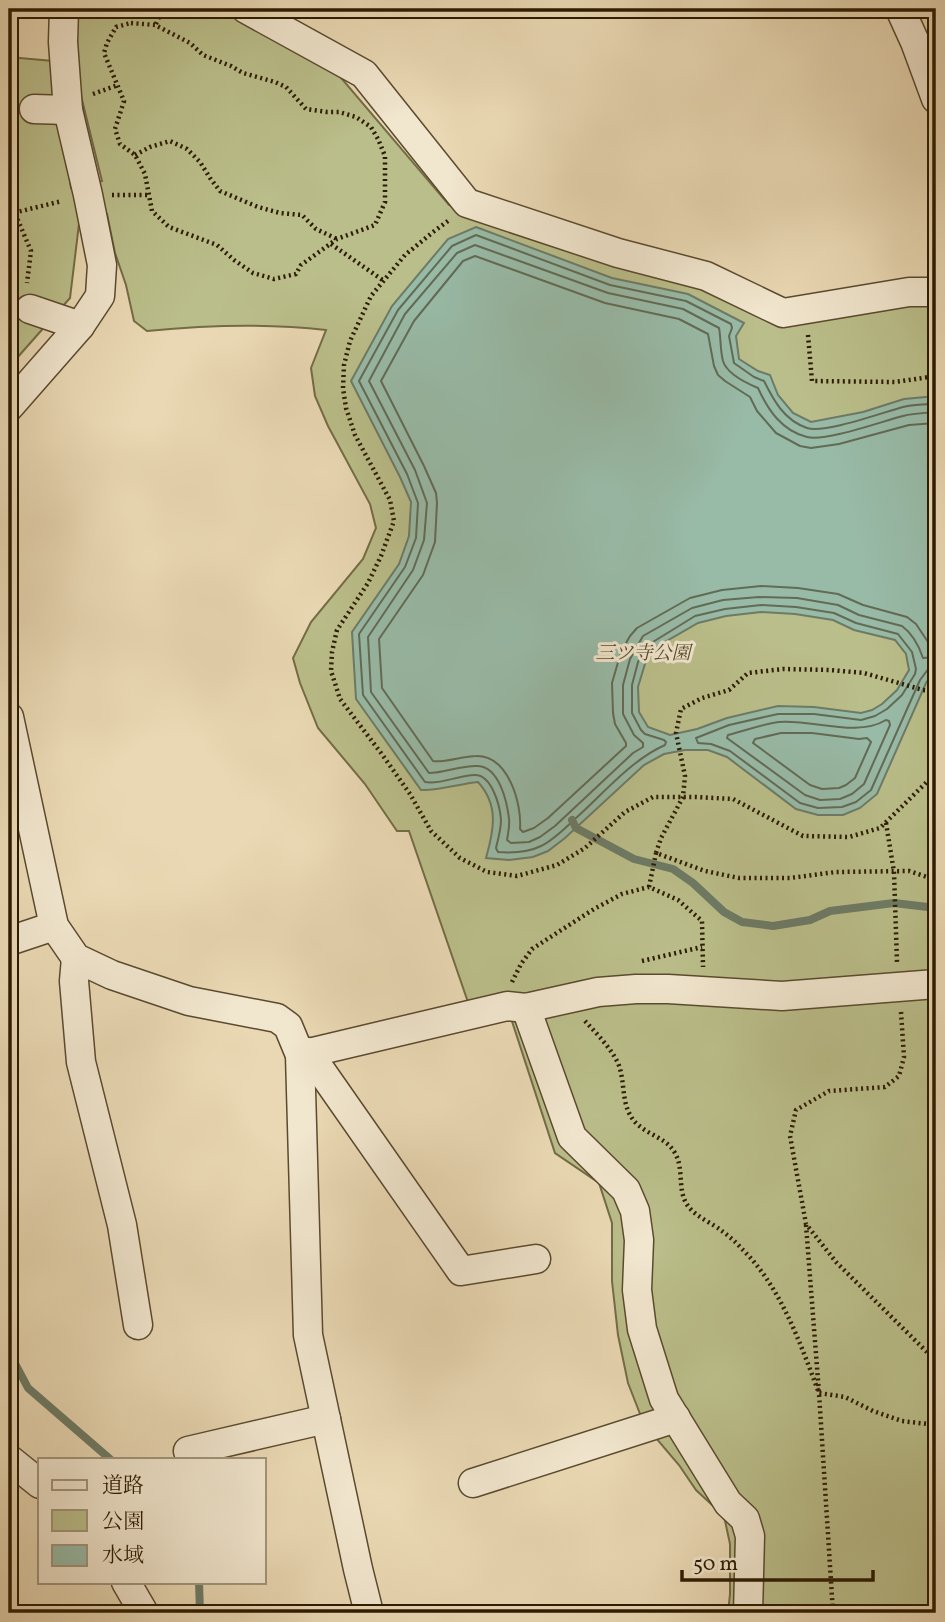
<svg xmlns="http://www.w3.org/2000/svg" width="945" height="1622" font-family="Vollkorn,'Noto Serif JP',serif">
  <rect width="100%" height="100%" fill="#e9d8b3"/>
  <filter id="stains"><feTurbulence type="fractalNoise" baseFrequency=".00286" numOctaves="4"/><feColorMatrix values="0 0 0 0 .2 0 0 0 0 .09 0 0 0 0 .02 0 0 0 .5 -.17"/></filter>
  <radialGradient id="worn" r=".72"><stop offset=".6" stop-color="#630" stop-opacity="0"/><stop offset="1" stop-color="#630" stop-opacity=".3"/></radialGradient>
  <path fill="#babe8a" stroke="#736c46" stroke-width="2" d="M71,9H225L337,73L449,205L609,262L693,284L774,321L936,301V1613H728L730,1594V1544L724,1516L696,1490L679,1465L644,1424L628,1383L618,1335L612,1281V1223L599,1183L555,1153L507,1006L470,1008L409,831H397L365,784L318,728L300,683L293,658L311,622L363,559L376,528L370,504L328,426L315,396L311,368L326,330C267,323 207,325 147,331L134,321L126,285L115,253L107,214L79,224L70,298L9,367V57L53,61L71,188L102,181L69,47Z"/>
  <path fill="#98bba8" stroke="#6d7b66" stroke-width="2" fill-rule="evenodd" d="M476,227L612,278L688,294L744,323L736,336L739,359L758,371L770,375L778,395L793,413L811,422L863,412L904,399L936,396V668L926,683L877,794L860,808L843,815H818L796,809L727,757L708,750H685L664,754L644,765L565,838L548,851L533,857L509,860L486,858C494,830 499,805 478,782C459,784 438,791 421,790L356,699L352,632L399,564L409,536L411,502L400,477L351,381L392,306L448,239ZM761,612L795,614L833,620L854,630L895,640L906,654L909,670L897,690L882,704L872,710L861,713L814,707L778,706L727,718L697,729L670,735L648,727L639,712L638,687L645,664L653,649L698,623L726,616Z"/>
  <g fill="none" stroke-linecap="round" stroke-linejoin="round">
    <g stroke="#626b55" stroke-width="2">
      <path d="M936,403C925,405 914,404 903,407C884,412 824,434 807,428C784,420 774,401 764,381L754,377L734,363L729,336L732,328L731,324L686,301L610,285L476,235L452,246L398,310L359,381L407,474L418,503L416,538L405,567L359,634L363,695L425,782C441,785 458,775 475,775C492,775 500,806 501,820C501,829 498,840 496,848L498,852C512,853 529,852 541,846C554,840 565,828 576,818C603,794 631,760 665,745L666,742L664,740L645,734L641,730L632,713V685L638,662L648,645L695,616L725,609L761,605L796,607L834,613L856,623L898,634L912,652L916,669L915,674L902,695L887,709L875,716L861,720L814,714H778L729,725L696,738L698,743L711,744L730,751L800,803L818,808L842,807L856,802L871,790L920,680L929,668L936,665"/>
      <path d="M936,412C925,413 914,413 903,416C883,421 825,442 807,437C782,431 768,410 758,388C746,383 727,374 723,361C720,350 721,338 719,328L683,309L608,293L475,245L457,253L405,314L369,381L415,470L427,503L424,540L413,570L368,637L371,692L429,773C445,773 461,765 478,766C499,767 507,801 509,819C510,826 508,833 507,840L511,843L529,842L540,837L555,826L633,753L643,747V743L634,735L623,714V685L630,659L643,636L692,608L723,600L759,597L797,598L838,605L859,615L902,626C913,634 919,646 923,658L936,657"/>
      <path d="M936,423L909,425L839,444L811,448L800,446L776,433L757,411L750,397L725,381L718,375L714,366L708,334L679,319L605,303L475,256L463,261L414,321L381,381L424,466L436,493L437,503L435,542L423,575L379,639L382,688L433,761C444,763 463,756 476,756C508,755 522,803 520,829L523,832L534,828L548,818L626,746V743L615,724L613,713L612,683L621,652L630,636L637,628L690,598L722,590L761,586L798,588L838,594L863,605L907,617L916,624L930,645L936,646"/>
      <path d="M886,720L889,721L890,725L864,784L852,794L840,799L820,800L805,795L727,738L728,735L732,734C747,730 763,724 779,722C813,719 856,738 886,720Z"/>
      <path d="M781,733H812L859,739L867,738L871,742L855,778L846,785L839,788L822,789L810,785L753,743L755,739Z"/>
    </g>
    <g stroke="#6d7b66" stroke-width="8">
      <path d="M572,820L576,828L634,859L673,869L693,883L724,912L742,922L773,926L810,920L830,911L894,903L936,908"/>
      <path d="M9,1345L10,1354L28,1388L110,1459"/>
      <path d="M199,1582L200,1613"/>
    </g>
    <defs>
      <g id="minor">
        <path d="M246,9L364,74L467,203L618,253L706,276L783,313L909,292H936"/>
        <path d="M900,9L915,42L936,99"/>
        <path d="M34,109L68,110"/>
        <path d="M30,309L80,326"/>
        <path d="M9,407L80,326L100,296L102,265L88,195L68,110L63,42L64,9"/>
        <path d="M9,717L54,926L76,958L112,975L189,1001L277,1018L288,1026L300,1055L308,1335L358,1569L369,1613"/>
        <path d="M9,941L54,926"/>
        <path d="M76,958L74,981L81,1062L122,1225L138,1325"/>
        <path d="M526,1008L572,1137L626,1190L635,1211L639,1240L637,1290L642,1329L664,1399L728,1503L745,1519L750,1536L748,1613"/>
        <path d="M308,1052L461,1271L536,1259"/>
        <path d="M300,1055L507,1006L526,1008L598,992L636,989H668L782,996L936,984"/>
        <path d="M188,1451L326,1419"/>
        <path d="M9,1459L40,1484"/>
        <path d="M473,1483L676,1418"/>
        <path d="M126,1582L144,1613"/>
      </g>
    </defs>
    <use href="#minor" stroke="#5b4a2e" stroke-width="31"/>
    <g stroke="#2c1b02" stroke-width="4.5" stroke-dasharray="2 3.5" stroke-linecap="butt">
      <path d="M102,9L105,10L115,9"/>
      <path d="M131,23L155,25L190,43L203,55L231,66L243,73L275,82L286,87L306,109L327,112H339L356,117L371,127L378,139L385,156V202L375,225L337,239L301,265L296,274L274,279L253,273L234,260L217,245L169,227L152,211L145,174L135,155L120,144L115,129L124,101L104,53L107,43L116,27Z"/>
      <path d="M156,24L160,15L159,9"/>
      <path d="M93,94L118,85"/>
      <path d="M135,155L150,147L170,141L187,149L200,162L210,178L220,191L258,207L280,213L302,215L316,229L337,239"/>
      <path d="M112,195H150"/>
      <path d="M9,199L31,251L27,283"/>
      <path d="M9,214L62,201"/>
      <path d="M448,221L433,232L405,255L371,296L350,341L344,365L343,388L346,408L355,435L390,500L394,521L381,556L368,583L337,630L332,652L331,671L340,699L381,753L410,794L431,831L460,858L487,872L517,876L557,865L585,848L625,812L653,797H696L733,799L803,836L849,837L880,828L936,773"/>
      <path d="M331,244L384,281"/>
      <path d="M808,335L812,381L895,382L936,376"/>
      <path d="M936,691L923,690L864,673L830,670L783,669L748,673L729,690L702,698L681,709L676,733L685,776L683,797L661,838L656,853L705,871L739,878H790L836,872L909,871L936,880"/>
      <path d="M886,823L894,872L897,962"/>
      <path d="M649,887L656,853"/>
      <path d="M642,961L702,947"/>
      <path d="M512,982L521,964L532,949L594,909L622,894L649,887L678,900L702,921L703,967"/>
      <path d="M901,1012L904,1057L899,1076L885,1087L829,1091L796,1110L790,1136L806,1224L836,1262L936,1361"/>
      <path d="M585,1021C597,1034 610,1047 618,1063C626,1082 620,1107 636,1123C649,1136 668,1138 676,1155C684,1171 677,1191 688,1206C696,1217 712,1223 722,1231C729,1236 736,1242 742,1249C781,1287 800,1343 819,1393L845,1397L873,1411L902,1421L936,1425"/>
      <path d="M806,1225L819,1393L833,1613"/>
    </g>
    <use href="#minor" stroke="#f1e6ce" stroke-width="28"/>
  </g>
  <g text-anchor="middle" stroke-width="6" stroke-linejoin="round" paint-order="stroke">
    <g font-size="19" font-style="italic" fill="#574c2b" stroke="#f1e6ce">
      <text x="643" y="659">三ツ寺公園</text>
    </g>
  </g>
  <rect width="945" height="1622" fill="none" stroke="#e9d8b3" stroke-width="35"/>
  <rect x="10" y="10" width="924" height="1601" fill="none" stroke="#2c1b02" stroke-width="3.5"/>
  <rect x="18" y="18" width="910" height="1587" fill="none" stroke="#2c1b02" stroke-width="2"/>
  <rect x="38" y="1458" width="228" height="126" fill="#f1e6ce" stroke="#a2957c" stroke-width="2"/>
  <rect x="52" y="1480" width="35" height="10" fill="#f1e6ce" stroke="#a2957c" stroke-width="2"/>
  <text x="102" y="1492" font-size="21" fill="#2c1b02">道路</text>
  <rect x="52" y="1510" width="35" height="21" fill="#babe8a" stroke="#a2957c" stroke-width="2"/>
  <text x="102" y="1528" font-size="21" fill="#2c1b02">公園</text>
  <rect x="52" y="1545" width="35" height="21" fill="#98bba8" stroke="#a2957c" stroke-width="2"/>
  <text x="102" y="1562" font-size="21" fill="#2c1b02">水域</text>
  <path d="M682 1570v10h191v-10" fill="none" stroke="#2c1b02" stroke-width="3.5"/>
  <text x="693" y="1570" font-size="21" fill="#2c1b02" stroke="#f1e6ce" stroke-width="5" paint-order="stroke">50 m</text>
  <rect width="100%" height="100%" filter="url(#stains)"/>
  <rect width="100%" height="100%" fill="url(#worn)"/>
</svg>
